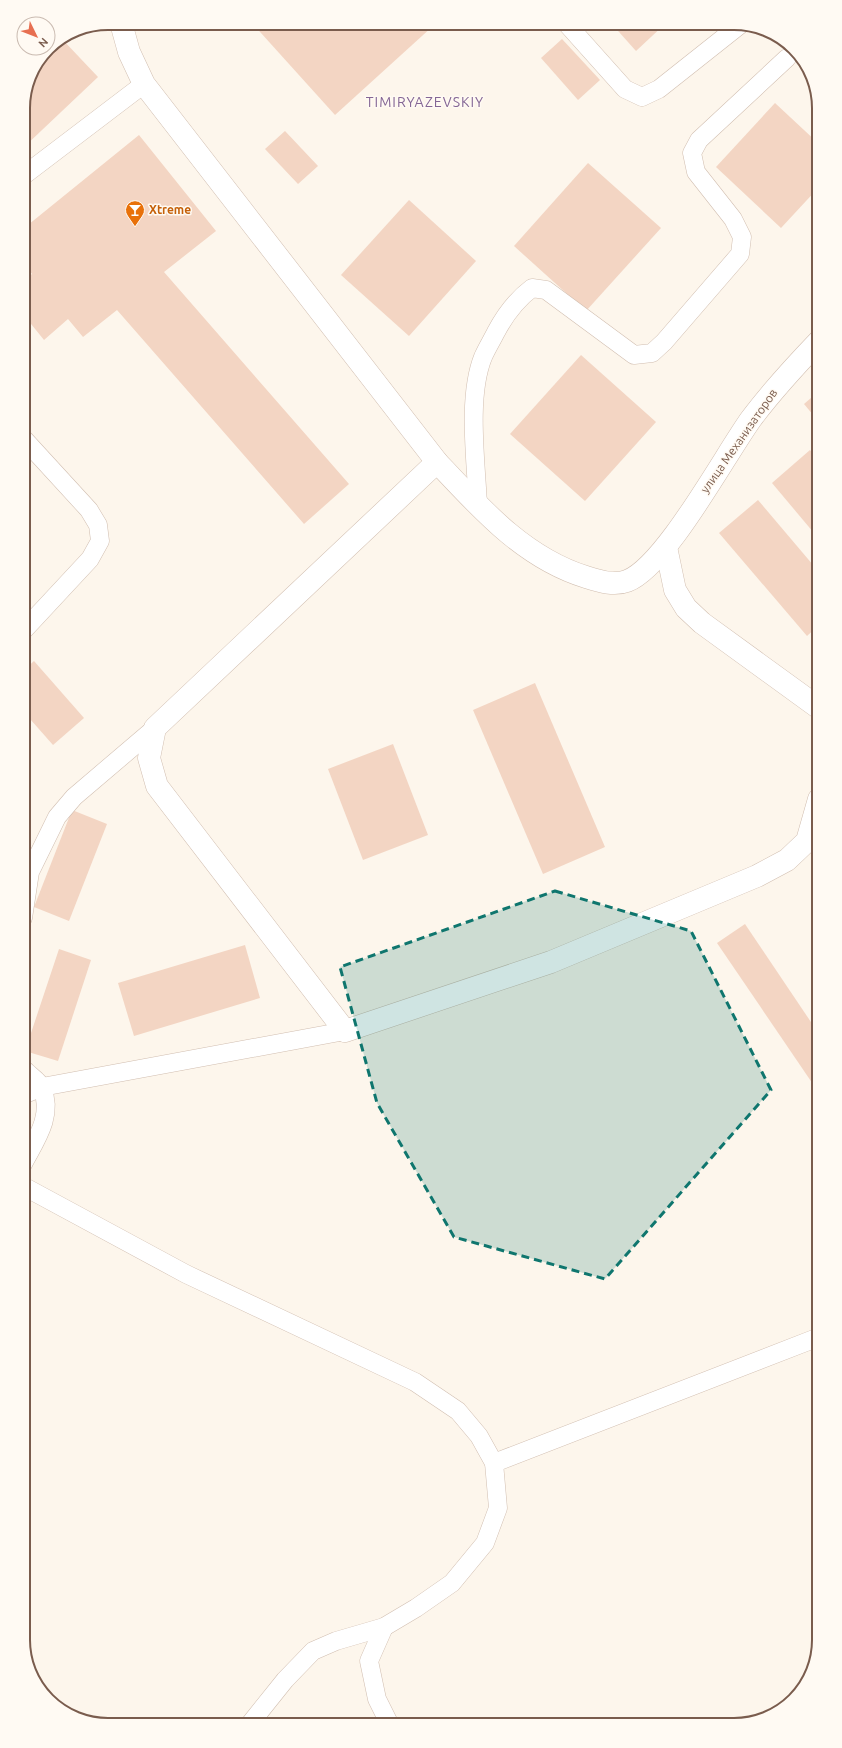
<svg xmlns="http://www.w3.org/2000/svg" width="842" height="1748" font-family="Ubuntu,sans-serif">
  <rect width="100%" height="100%" fill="#fdf6ec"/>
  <g fill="#f3d5c3">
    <path d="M252,23H430L433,26L335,115Z"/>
    <path d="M611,23H666L636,51Z"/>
    <path d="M62,39L98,77L23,148V103L30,75L48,48Z"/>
    <path d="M562,39L600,80L578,100L541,58Z"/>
    <path d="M775,103L819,144V187L781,228L716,167Z"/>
    <path d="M285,131L318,166L298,184L265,149Z"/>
    <path d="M139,135L216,231L164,272L349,484L304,524L117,310L83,337L68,319L44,340L23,314V281L32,274L23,263V229Z"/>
    <path d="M588,163L661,228L586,311L514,246Z"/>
    <path d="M409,200L476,261L409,336L341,275Z"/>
    <path d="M581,355L656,422L585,501L510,434Z"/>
    <path d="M819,391V422L804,404Z"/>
    <path d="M810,450L819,460V539L772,483Z"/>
    <path d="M758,500L819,572V625L807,636L719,533Z"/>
    <path d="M34,661L84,718L53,745L23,711V671Z"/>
    <path d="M535,683L605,847L543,874L473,710Z"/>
    <path d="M393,744L428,835L363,860L328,769Z"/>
    <path d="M72,810L107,824L69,921L34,907Z"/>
    <path d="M23,820L31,828L23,836Z"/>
    <path d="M745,924L819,1034V1093L717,943Z"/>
    <path d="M245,945L260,998L134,1036L118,983Z"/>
    <path d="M59,949L91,960L58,1061L25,1051Z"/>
  </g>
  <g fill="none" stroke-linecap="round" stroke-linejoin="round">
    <defs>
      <g id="service">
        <path d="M566,23L625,89L642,97L659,89L741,24"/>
        <path d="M23,176L144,84"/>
        <path d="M478,505C476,461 467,397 483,357C487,348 492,340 496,332C505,315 516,300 532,288L546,290L634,355L652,353L664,342L740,254L742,237L733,219L696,172L692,153L699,140L787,58"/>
        <path d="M23,631L90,559L100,541L98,525L89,510L23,438"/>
        <path d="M23,918L30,872L57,817L74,797L155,728"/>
        <path d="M23,1095L42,1087L345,1031"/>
        <path d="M23,1164C35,1141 54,1116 42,1088C39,1080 28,1075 23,1068"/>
        <path d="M23,1186L186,1274L415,1382L458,1411L479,1436L494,1463L498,1508L485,1543L452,1583L416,1608L384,1627L336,1641L313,1651L285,1680L249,1725"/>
        <path d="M494,1463L819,1337"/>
        <path d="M384,1627L369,1661L377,1699L390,1725"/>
      </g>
      <g id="minor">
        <path d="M437,462L155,728L149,758L157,786L345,1031L551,962L757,876L787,860L807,841L819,799"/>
        <path d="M666,547L675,590L686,608L702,623L819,708"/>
      </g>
      <path id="tertiary" d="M121,23L129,52L144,84L437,462C480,508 524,558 586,577C599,581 614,586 627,581C665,567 725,455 751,419C772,391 795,366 819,341"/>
    </defs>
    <use href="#service" stroke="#d1beb0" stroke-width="19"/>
    <use href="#minor" stroke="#d1beb0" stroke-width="23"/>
    <use href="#tertiary" stroke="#d1beb0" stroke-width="23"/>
    <use href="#service" stroke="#fff" stroke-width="18"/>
    <use href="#minor" stroke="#fff" stroke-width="22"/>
    <use href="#tertiary" stroke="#fff" stroke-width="22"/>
  </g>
  <path fill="#0f766e" fill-opacity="0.2" stroke="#0f766e" stroke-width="3" stroke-dasharray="8 5" stroke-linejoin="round" d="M555,891L691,931L771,1090L605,1279L454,1237L377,1103L340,967Z"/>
  <defs>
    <symbol id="bar-pin" viewBox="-11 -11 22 30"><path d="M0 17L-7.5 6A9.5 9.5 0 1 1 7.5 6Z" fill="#e8710a" stroke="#fffaf3"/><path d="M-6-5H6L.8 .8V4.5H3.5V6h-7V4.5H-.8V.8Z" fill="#fff"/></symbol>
  </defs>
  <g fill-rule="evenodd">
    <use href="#bar-pin" x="124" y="199" width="22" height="30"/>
  </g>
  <g text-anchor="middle" stroke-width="3" stroke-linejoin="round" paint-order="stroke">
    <g font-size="12" font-weight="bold" fill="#c56008" stroke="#fffaf3" text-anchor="start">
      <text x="149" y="214">Xtreme</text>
    </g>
    <g font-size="12" fill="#7a5c4d" stroke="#fffaf3">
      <text transform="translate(739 441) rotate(-55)" y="4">улица Механизаторов</text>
    </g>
    <g font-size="14" letter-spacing="1" fill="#846695" stroke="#fffaf3">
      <text x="425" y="107">TIMIRYAZEVSKIY</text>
    </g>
  </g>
  <path d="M0 0H842V1748H0ZM108 30H734A78 78 0 0 1 812 108V1640A78 78 0 0 1 734 1718H108A78 78 0 0 1 30 1640V108A78 78 0 0 1 108 30Z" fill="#fffaf3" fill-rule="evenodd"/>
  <path fill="none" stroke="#7a5c4d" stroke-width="2" d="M108 30H734A78 78 0 0 1 812 108V1640A78 78 0 0 1 734 1718H108A78 78 0 0 1 30 1640V108A78 78 0 0 1 108 30Z"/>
  <g transform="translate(36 36) rotate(133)"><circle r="19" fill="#fffaf3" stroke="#cabbb1"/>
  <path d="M0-3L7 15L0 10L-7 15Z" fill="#e76f51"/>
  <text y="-6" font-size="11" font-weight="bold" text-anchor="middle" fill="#7a5c4d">N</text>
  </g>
</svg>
